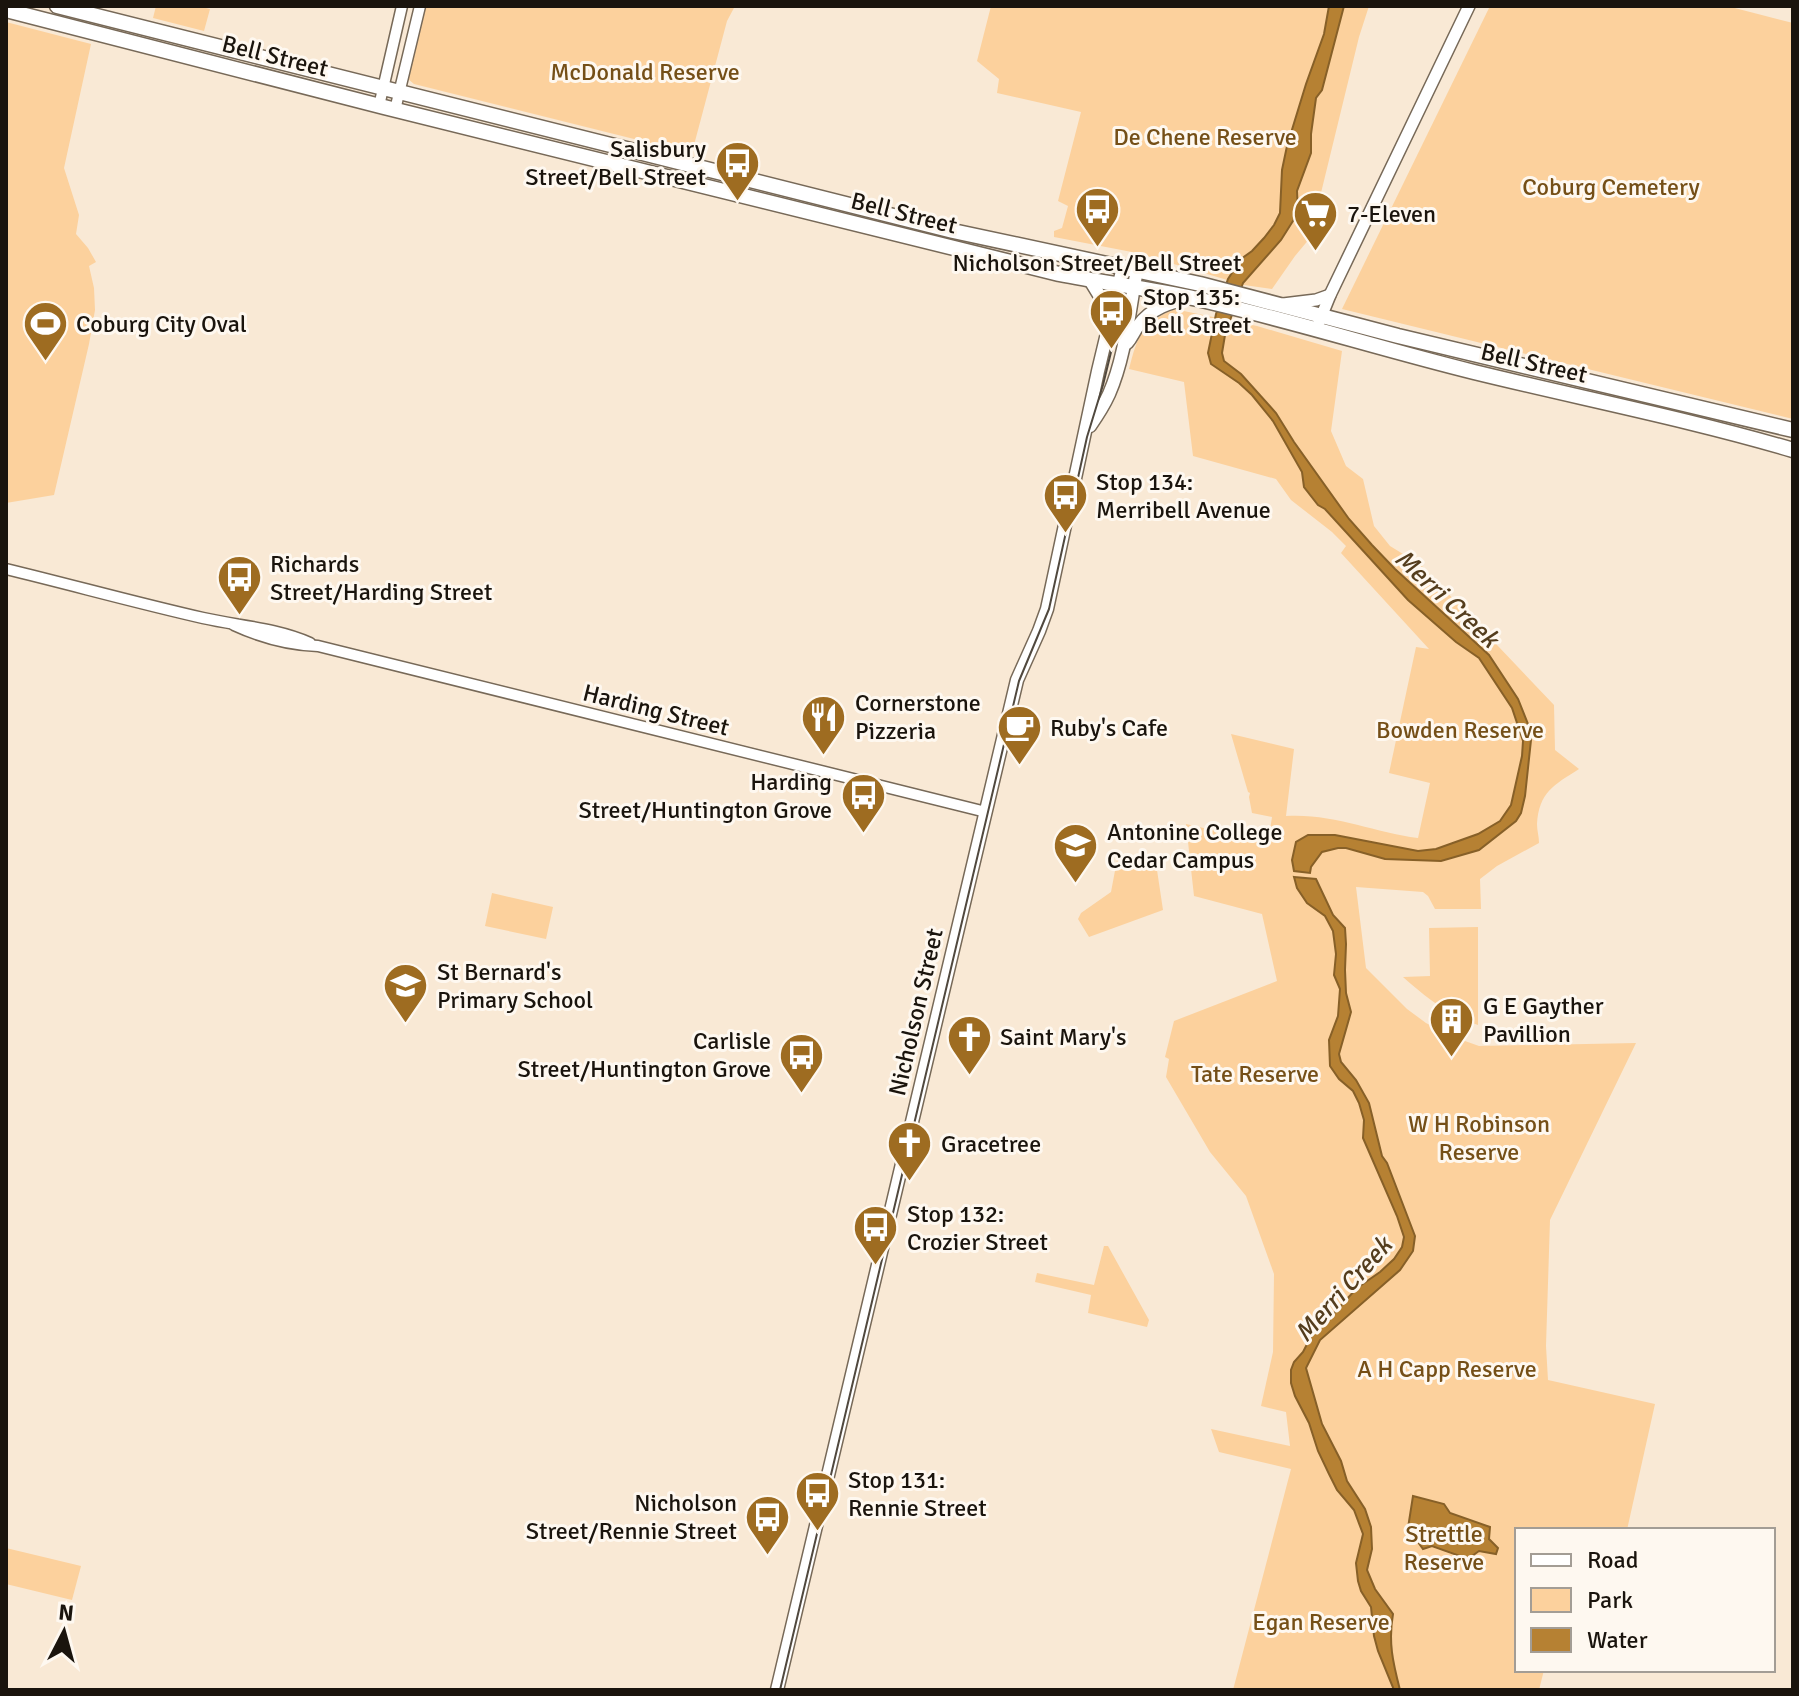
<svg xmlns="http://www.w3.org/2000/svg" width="1799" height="1696" font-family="Signika,sans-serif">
  <rect width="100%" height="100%" fill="#f9e9d5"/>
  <g fill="#fcd19d">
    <path d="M156,6H198L210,9L204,31L153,18Z"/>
    <path d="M426,6H735L727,21L694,145L686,150L650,143L414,84L408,79L409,72Z"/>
    <path d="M991,6H1369L1359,37L1310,238L1295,256L1272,289L1244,285L1137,253L1054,237V231L1062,228L1068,206L1058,201L1081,112L997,93L999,79L977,61Z"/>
    <path d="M1490,6H1727L1793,23V419L1342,309Z"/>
    <path d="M6,22L91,44L64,168L79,215L76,234L88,248L96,262L89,266L94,288L95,310L89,344L54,495L6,503Z"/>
    <path d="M1174,309L1257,326L1342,351L1331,431L1346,466L1363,479L1374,526L1390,546L1421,565L1554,705L1555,750L1579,769C1554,785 1539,792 1537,824C1537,831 1539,836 1539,843L1497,866L1480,879L1481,909H1435L1428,896L1423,892L1356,887L1366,968L1407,1009L1426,1023L1451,1036L1479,1046L1636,1043L1550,1220L1546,1346L1548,1380L1655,1404L1627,1530H1593L1580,1527L1579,1530H1517V1670H1544L1539,1690H1233L1291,1469L1219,1452L1211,1429L1290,1446L1286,1412L1261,1406L1273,1352L1274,1274L1246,1196L1210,1152L1166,1077L1169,1059L1165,1057L1174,1021L1277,981L1262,914L1194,896L1186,824L1260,841L1270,830L1272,817L1252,813L1249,797L1250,793L1248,792L1231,734L1294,749L1286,816C1332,813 1373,832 1418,838L1430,783L1389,773L1416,647L1429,649L1341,553L1346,546L1332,532L1291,500L1276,479L1193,456L1184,382L1129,369C1138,335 1141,324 1174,309Z"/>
    <path d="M1117,860L1157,870L1163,910L1089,937L1078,919L1081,913L1111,892Z"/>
    <path d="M492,893L553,907L546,939L485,926Z"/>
    <path d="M1478,927V1025C1448,1015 1427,998 1403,977L1430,976L1429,928Z"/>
    <path d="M1104,1246H1108L1149,1320L1147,1327L1088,1313L1091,1295L1035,1282L1037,1273L1094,1285Z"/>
    <path d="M6,1548L81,1566L72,1600L6,1584Z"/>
  </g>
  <g fill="#b68133" stroke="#876028" stroke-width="2">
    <path d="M1329,6H1344L1322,90L1316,98L1311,134V153L1297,191L1298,213L1281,240L1243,283L1225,335L1222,353L1224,361L1241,374L1276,413L1294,442L1349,519L1372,545L1395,569L1489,655L1518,699L1528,724L1531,740L1525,796L1521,813L1516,821L1479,850L1441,861L1385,859L1346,848H1338L1322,852L1311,867L1310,873L1294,871L1292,860L1296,842L1308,835H1335L1418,851L1436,849L1478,834L1500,821L1511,805L1522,756L1523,741L1512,708L1479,658L1456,642L1408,600L1325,509L1318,505L1304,487L1302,472L1273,421L1252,395L1239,383L1211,364L1208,353L1216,314L1228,279L1241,259L1252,251L1264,238L1274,225L1280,213L1282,170L1287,146L1306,84L1324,34Z"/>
    <path d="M1294,877L1316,879L1333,915L1345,928L1346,944L1345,970L1346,993L1351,1012L1339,1054L1341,1062L1356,1080L1369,1103L1382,1156L1387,1163L1415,1236L1413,1251L1400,1270L1320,1340L1306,1368L1322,1424L1341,1461L1347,1481L1365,1509L1371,1527L1372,1549L1367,1570L1375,1589L1393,1614C1388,1642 1393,1663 1400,1690H1394L1378,1651L1374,1636L1371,1607L1361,1591L1358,1581L1356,1563L1363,1534L1354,1510L1337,1490L1329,1474L1318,1451L1309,1423L1295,1396L1291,1383V1370L1294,1362L1303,1352L1318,1323L1333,1314L1357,1288L1380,1272L1394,1259L1402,1247L1404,1237L1397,1216L1363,1138L1364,1120L1359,1103L1353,1091L1339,1079L1330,1066L1329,1040L1338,1016L1340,989L1334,975L1336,954L1333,931L1325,916L1307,903L1297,888Z"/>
    <path d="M1413,1496L1444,1504L1450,1513L1490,1527L1489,1539L1498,1548L1496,1554L1479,1551L1468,1559L1432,1546L1423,1549L1408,1528Z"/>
  </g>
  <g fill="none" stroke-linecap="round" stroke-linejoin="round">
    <defs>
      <g id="tertiary">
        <path d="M379,106L402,6"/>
        <path d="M395,110L420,6"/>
        <path d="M6,569C72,585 137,603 203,618C239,626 276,628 310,643"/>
        <path d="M234,625C260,637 289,645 318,646L986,812"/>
      </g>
      <g id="secondary">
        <path d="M1283,304L1316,300L1330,295"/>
        <path d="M1319,322L1330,295L1469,6"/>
      </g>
      <g id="primary">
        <path d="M1090,280L1101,298L1106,323"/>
        <path d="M1127,343C1132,337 1134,331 1138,326C1151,308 1170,302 1191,298"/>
        <path d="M1090,426C1097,416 1104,405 1109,394C1126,355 1129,310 1137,270"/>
        <path d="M777,1690L1017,680L1039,631L1047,609L1098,371L1123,267"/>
      </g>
      <g id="trunk">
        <path d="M57,6L953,231L1200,284L1398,336L1793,430"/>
        <path d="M6,10L384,107L1059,274C1105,283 1151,289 1197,299C1290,320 1381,349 1474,372C1580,398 1688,419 1793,450"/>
      </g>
    </defs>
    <use href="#tertiary" stroke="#776958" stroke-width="13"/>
    <use href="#secondary" stroke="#776958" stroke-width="14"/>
    <use href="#primary" stroke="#776958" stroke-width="15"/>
    <use href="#trunk" stroke="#776958" stroke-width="17"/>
    <use href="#tertiary" stroke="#fff" stroke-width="10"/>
    <use href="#secondary" stroke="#fff" stroke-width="11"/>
    <use href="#primary" stroke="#fff" stroke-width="12"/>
    <use href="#trunk" stroke="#fff" stroke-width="14"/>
    <path stroke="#50483e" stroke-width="2" d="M780,1690L1019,681L1049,609L1087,437L1103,385L1122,307"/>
  </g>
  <defs>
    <symbol id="bus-pin" viewBox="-11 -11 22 30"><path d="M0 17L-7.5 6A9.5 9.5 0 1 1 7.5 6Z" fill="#9e6c21" stroke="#fef8f0"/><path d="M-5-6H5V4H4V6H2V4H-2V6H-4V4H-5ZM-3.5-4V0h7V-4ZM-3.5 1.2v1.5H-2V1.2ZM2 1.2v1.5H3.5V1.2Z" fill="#fff"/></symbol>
    <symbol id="supermarket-pin" viewBox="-11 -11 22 30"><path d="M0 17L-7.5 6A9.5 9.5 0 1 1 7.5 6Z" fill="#9e6c21" stroke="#fef8f0"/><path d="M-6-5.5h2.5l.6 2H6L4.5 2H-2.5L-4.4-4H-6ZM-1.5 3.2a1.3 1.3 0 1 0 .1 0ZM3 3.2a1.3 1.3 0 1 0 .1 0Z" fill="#fff"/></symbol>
    <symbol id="stadium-pin" viewBox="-11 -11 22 30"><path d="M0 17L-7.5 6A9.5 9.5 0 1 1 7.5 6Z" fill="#9e6c21" stroke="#fef8f0"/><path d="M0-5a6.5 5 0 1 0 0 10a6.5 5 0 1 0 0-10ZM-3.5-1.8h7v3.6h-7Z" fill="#fff"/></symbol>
    <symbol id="restaurant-pin" viewBox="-11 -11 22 30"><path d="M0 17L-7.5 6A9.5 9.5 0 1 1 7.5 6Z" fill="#9e6c21" stroke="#fef8f0"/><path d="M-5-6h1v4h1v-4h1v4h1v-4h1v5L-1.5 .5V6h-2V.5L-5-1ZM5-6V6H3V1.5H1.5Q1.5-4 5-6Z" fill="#fff"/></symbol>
    <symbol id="cafe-pin" viewBox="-11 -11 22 30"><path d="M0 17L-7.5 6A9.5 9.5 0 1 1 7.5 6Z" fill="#9e6c21" stroke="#fef8f0"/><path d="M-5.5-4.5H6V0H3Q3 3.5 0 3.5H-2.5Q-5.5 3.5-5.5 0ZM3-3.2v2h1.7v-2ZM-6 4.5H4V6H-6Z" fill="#fff"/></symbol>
    <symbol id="school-pin" viewBox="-11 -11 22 30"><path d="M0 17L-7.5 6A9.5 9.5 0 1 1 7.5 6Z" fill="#9e6c21" stroke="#fef8f0"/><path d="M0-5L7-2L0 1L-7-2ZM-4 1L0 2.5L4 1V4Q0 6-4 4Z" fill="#fff"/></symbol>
    <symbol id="building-pin" viewBox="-11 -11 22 30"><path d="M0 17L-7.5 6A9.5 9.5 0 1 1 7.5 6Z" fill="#9e6c21" stroke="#fef8f0"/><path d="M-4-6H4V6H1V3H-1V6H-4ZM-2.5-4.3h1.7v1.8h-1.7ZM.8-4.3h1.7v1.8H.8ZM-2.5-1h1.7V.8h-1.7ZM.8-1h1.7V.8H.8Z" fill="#fff"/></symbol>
    <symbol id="church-pin" viewBox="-11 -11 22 30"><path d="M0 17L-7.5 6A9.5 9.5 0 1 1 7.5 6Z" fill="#9e6c21" stroke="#fef8f0"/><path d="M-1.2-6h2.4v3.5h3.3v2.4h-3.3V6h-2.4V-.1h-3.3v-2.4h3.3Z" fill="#fff"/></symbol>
  </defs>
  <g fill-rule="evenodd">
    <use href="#bus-pin" x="712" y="138" width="51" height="69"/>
    <use href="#bus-pin" x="1072" y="184" width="51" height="69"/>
    <use href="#supermarket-pin" x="1290" y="188" width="51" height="69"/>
    <use href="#bus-pin" x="1086" y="286" width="51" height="69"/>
    <use href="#stadium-pin" x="20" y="298" width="51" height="69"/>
    <use href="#bus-pin" x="1040" y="470" width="51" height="69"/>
    <use href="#bus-pin" x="214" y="552" width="51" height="69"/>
    <use href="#restaurant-pin" x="798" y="692" width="51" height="69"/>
    <use href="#cafe-pin" x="994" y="702" width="51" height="69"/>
    <use href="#bus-pin" x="838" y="770" width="51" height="69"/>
    <use href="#school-pin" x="1050" y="820" width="51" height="69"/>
    <use href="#school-pin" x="380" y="960" width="51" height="69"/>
    <use href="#building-pin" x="1426" y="994" width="51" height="69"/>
    <use href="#church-pin" x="944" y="1012" width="51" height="69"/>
    <use href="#bus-pin" x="776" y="1030" width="51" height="69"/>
    <use href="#church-pin" x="884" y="1118" width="51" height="69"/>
    <use href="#bus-pin" x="850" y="1202" width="51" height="69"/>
    <use href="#bus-pin" x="792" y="1468" width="51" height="69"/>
    <use href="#bus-pin" x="742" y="1492" width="51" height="69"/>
  </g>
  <g text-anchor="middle" stroke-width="6" stroke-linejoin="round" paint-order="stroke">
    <g font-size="24" fill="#1a140d" stroke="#fef8f0">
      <text transform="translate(275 56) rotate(14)" y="8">Bell Street</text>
      <text transform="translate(904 213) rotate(14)" y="8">Bell Street</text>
      <text transform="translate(1534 363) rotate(13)" y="8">Bell Street</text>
      <text transform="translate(656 710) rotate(14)" y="8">Harding Street</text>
      <text transform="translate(916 1012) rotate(-77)" y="8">Nicholson Street</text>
    </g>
    <g font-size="24" fill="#754f17" stroke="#fef8f0">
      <text x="645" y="80">McDonald Reserve</text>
      <text x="1205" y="145">De Chene Reserve</text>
      <text x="1611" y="195">Coburg Cemetery</text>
      <text x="1460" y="738">Bowden Reserve</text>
      <text x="1255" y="1082">Tate Reserve</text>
      <text x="1479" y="1132">W H Robinson<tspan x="1479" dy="28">Reserve</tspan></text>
      <text x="1447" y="1377">A H Capp Reserve</text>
      <text x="1444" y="1542">Strettle<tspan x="1444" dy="28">Reserve</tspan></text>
      <text x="1321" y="1630">Egan Reserve</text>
    </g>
    <g font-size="24" fill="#1a140d" stroke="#fef8f0" text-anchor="start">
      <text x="706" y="157" text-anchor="end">Salisbury<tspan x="706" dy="28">Street/Bell Street</tspan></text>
      <text x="1347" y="222">7-Eleven</text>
      <text x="1097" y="271" text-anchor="middle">Nicholson Street/Bell Street</text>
      <text x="1143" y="305">Stop 135:<tspan x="1143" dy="28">Bell Street</tspan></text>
      <text x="76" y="332">Coburg City Oval</text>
      <text x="1096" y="490">Stop 134:<tspan x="1096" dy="28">Merribell Avenue</tspan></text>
      <text x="270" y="572">Richards<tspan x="270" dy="28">Street/Harding Street</tspan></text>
      <text x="855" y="711">Cornerstone<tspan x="855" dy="28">Pizzeria</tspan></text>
      <text x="1050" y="736">Ruby's Cafe</text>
      <text x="832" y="790" text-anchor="end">Harding<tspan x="832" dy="28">Street/Huntington Grove</tspan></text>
      <text x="1107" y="840">Antonine College<tspan x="1107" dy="28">Cedar Campus</tspan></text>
      <text x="437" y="980">St Bernard's<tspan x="437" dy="28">Primary School</tspan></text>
      <text x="1483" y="1014">G E Gayther<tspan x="1483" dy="28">Pavillion</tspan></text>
      <text x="1000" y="1045">Saint Mary's</text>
      <text x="771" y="1049" text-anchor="end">Carlisle<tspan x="771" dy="28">Street/Huntington Grove</tspan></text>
      <text x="941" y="1152">Gracetree</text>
      <text x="907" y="1222">Stop 132:<tspan x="907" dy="28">Crozier Street</tspan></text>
      <text x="848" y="1488">Stop 131:<tspan x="848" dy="28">Rennie Street</tspan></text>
      <text x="737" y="1511" text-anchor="end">Nicholson<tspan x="737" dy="28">Street/Rennie Street</tspan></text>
    </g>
    <g font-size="26" font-style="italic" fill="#543d1d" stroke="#fef8f0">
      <text transform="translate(1447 598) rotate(43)" y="9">Merri Creek</text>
      <text transform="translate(1343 1289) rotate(-48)" y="9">Merri Creek</text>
    </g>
  </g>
  <rect width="1799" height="1696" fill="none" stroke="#1a140d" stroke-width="16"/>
  <rect x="1515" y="1528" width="260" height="144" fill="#fef8f0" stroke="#a39d95" stroke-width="2"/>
  <rect x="1531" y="1554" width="40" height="12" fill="#ffffff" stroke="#a39d95" stroke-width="2"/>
  <text x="1587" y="1568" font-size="24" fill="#1a140d">Road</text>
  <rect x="1531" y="1588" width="40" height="24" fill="#fcd19d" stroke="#a39d95" stroke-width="2"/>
  <text x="1587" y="1608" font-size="24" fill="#1a140d">Park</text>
  <rect x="1531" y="1628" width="40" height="24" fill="#b68133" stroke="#a39d95" stroke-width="2"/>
  <text x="1587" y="1648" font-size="24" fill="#1a140d">Water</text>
  <g transform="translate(64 1632) rotate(6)" stroke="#fef8f0" stroke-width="6" paint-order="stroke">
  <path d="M0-6L14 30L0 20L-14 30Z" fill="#1a140d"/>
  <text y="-12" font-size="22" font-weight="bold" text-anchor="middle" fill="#1a140d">N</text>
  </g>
</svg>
